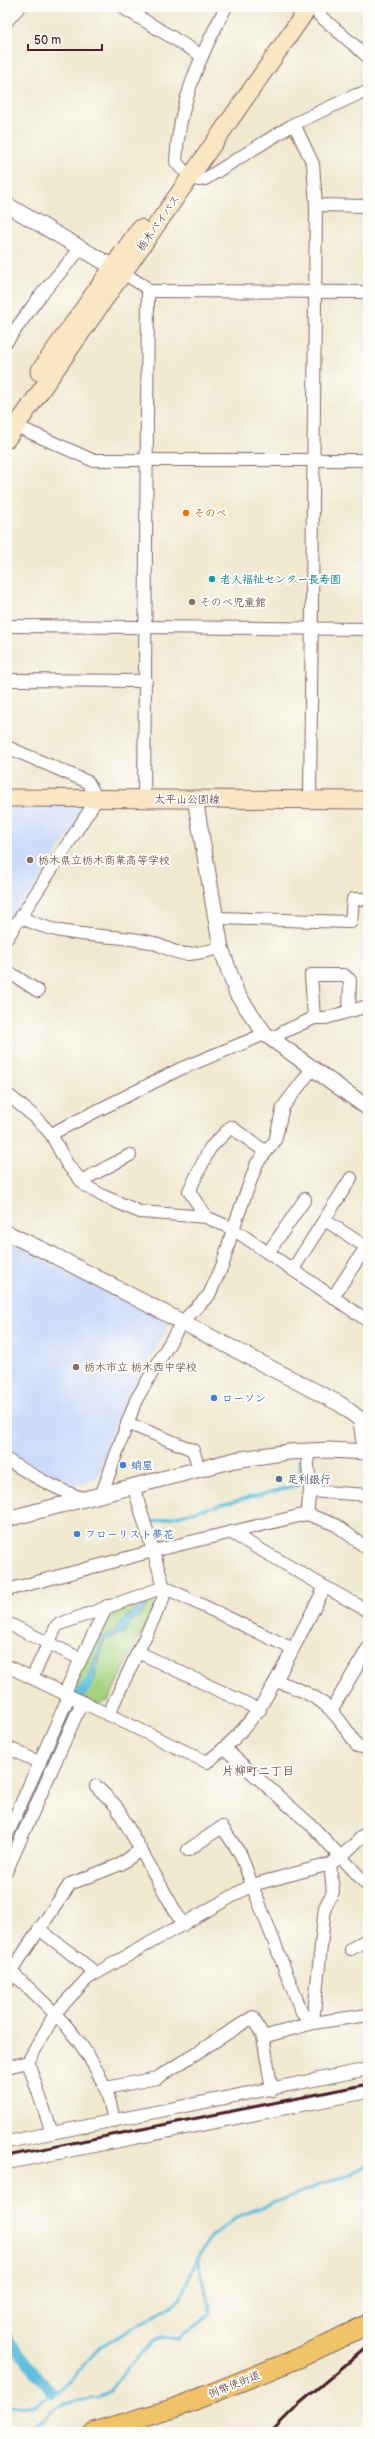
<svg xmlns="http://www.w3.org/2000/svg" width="375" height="2439" font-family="'Balsamiq Sans','Klee One',sans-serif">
  <rect width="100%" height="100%" fill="#fdfcf7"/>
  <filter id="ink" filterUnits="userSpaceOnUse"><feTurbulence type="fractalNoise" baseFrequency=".025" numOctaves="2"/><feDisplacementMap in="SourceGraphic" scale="8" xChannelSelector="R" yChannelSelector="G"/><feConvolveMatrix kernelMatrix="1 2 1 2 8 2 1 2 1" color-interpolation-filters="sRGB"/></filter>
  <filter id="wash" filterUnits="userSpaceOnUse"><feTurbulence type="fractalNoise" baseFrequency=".012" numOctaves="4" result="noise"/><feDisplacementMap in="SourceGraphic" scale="16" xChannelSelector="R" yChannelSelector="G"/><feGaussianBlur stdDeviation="0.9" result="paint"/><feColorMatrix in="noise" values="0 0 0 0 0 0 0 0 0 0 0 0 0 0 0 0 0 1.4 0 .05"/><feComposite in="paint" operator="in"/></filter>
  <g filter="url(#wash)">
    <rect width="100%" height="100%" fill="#f0e9d0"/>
    <g fill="#ccdbfa">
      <path d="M7,804L88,806L7,929Z"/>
      <path d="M7,1241L170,1323L120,1411L97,1478L67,1488L7,1452Z"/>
    </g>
    <path fill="#a5d380" stroke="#787956" d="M149,1599L155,1605L108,1701L98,1704L68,1690L106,1612Z"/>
    <path fill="#60bede" stroke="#556e84" d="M148,1604L138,1618L133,1619L125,1632L104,1641L94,1680L91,1683L88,1681C86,1677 101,1646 103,1637L114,1632C118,1621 137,1607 148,1604Z"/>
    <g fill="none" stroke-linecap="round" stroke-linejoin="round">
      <g stroke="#60bede" stroke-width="3">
        <path d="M149,1523L302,1484L299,1461"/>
        <path d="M7,2407L35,2406L52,2393L60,2391L101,2346L170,2307L181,2298L193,2268L210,2237L239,2216L352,2173L368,2164"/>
        <path d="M27,2432L64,2403L98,2398L110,2391L128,2367L154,2341L161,2337L178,2339L211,2313L197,2260"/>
      </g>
      <g stroke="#60bede" stroke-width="10">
        <path d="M7,1853L73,1705L89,1682"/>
        <path d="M7,2333L10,2341L52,2393"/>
      </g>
    </g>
  </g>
  <g filter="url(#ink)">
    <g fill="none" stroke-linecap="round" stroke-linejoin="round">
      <defs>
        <g id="minor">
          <path d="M122,7L201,55"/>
          <path d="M315,7L319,15L368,57"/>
          <path d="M7,21L19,7"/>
          <path d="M294,124L313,164L316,205L310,800"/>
          <path d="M182,169L176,162C178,105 200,56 226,7"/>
          <path d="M190,177L199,180L205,179L294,124L356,95L368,92"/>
          <path d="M316,205L368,206"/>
          <path d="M123,273L144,286L148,291L144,799"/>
          <path d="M148,291L368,292"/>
          <path d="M7,341L40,296L81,248"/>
          <path d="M16,426L92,460H368"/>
          <path d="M7,626L368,629"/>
          <path d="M7,680L146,681"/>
          <path d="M7,747L88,782L97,799L7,938"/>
          <path d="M21,917C60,939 107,933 150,942C163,945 173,954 188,954C198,954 210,950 221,948"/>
          <path d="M216,918L351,922L353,899H368"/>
          <path d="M7,971L38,991"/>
          <path d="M314,1018L311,975H344L350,980L349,1011"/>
          <path d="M272,1040L283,1032L314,1018H326L368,1006"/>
          <path d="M7,1094L35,1117L51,1134L67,1164L86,1186L103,1196L140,1212L206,1217L233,1229L368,1321"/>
          <path d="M51,1134L180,1069L265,1034"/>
          <path d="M81,1181L130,1155"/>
          <path d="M206,1217L189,1191L210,1148L231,1127L266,1152"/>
          <path d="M325,1220L366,1247"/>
          <path d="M268,1253L305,1199"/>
          <path d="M293,1269L351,1178"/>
          <path d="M333,1297L368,1244"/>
          <path d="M127,1423L193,1450L199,1468"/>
          <path d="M307,1451L310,1491L307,1514"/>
          <path d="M7,1460C32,1475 55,1489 82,1498"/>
          <path d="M310,1491L368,1495"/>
          <path d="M102,1493L136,1400L182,1322L209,1295L223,1264L233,1229L257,1163L275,1141L283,1107L312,1069"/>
          <path d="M325,1587L368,1611"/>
          <path d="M7,1590L153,1551L307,1514L336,1525L368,1549"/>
          <path d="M7,1623L81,1659"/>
          <path d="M138,1652L260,1710"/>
          <path d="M7,1666L207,1762C251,1730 268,1696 293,1649"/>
          <path d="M32,1678L57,1625L164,1587L293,1649L325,1587L230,1532"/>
          <path d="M276,1681C319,1695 333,1706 357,1746L368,1748"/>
          <path d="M64,1694L107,1606"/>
          <path d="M332,1709L368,1648"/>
          <path d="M108,1715L163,1599L164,1587L133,1485"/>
          <path d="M7,1747L40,1763"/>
          <path d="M225,1749L313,1827L368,1886"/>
          <path d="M96,1786L116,1806L183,1925"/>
          <path d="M7,1835L69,1696"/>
          <path d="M7,1870L82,1702"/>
          <path d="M39,1929L96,1973"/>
          <path d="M351,1949L368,1939"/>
          <path d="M7,1968C48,2006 83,2035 105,2088C110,2098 111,2110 114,2121"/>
          <path d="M7,1984L14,1967L70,1884L121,1864L140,1850"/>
          <path d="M313,2023L302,2013L252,1885L330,1864L342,1856L368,1831"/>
          <path d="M313,2023L325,1907L333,1892L330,1864"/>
          <path d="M263,2037L313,2023L368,2015"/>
          <path d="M7,2067L28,2062"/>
          <path d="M106,2088L157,2078L253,2017L263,2037L272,2090"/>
          <path d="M52,2133L28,2062L56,2012L88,1978L252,1885L241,1855L222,1827L188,1850"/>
          <path d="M7,2142L368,2069"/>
          <path d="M7,2163L368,2092"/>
        </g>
        <g id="tertiary">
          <path d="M7,205L123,273"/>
          <path d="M195,799L221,948L237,994L265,1034L368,1108"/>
          <path d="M7,1233L53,1255L340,1404L361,1420L365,1452"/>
          <path d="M7,1519L235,1460L289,1452L329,1450L368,1452"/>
        </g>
        <g id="secondary">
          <path d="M39,372L140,228"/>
          <path d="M7,439L309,7"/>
          <path d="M7,798L368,800"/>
        </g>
        <path id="primary" d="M94,2432L175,2408L299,2358L368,2324"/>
      </defs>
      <use href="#minor" stroke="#846665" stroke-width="14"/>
      <use href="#tertiary" stroke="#846665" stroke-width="17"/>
      <use href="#secondary" stroke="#846665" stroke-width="19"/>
      <use href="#primary" stroke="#846665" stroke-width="21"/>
      <use href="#minor" stroke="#fff" stroke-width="12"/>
      <use href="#tertiary" stroke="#fff" stroke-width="15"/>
      <use href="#secondary" stroke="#f9e7c3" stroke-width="17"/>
      <use href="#primary" stroke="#f0c369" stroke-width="19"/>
      <g stroke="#4a1f2b" stroke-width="3">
        <path d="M7,2156L368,2084"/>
        <path d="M271,2432L299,2404L368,2346"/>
      </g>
    </g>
  </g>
  <circle fill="#e8710a" stroke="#fdfcf7" stroke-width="1.5" cx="186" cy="513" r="4"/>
  <circle fill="#0f9aa8" stroke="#fdfcf7" stroke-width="1.5" cx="212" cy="579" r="4"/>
  <g fill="#8d6e63" stroke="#fdfcf7" stroke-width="1.5">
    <circle cx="192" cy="602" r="4"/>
    <circle cx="30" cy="860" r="4"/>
    <circle cx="76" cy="1367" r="4"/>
  </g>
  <g fill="#3f7fe0" stroke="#fdfcf7" stroke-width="1.5">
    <circle cx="214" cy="1398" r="4"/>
    <circle cx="123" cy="1465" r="4"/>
    <circle cx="77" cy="1534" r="4"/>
  </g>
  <circle fill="#5c6f8a" stroke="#fdfcf7" stroke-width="1.5" cx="279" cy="1479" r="4"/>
  <g text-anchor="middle" stroke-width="4" stroke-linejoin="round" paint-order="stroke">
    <g font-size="11" fill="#4a1f2b" stroke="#fdfcf7">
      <text transform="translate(158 223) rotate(-55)" y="4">栃木バイパス</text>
      <text x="187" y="803">太平山公園線</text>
      <text transform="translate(234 2384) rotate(-22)" y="4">例幣使街道</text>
    </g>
    <g font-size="11" font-weight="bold" fill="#c56008" stroke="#fdfcf7" text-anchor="start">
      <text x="194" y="517">そのべ</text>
    </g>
    <g font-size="11" font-weight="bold" fill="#0d838f" stroke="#fdfcf7" text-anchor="start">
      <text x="220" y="583">老人福祉センター長寿園</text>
    </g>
    <g font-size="11" font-weight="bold" fill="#785e54" stroke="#fdfcf7" text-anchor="start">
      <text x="200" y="606">そのべ児童館</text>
      <text x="38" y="864">栃木県立栃木商業高等学校</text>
      <text x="84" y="1371">栃木市立 栃木西中学校</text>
    </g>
    <g font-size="11" font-weight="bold" fill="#366cbe" stroke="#fdfcf7" text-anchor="start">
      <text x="222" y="1402">ローソン</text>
      <text x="131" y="1469">蛸屋</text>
      <text x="85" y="1538">フローリスト夢花</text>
    </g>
    <g font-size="11" font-weight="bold" fill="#4e5e75" stroke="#fdfcf7" text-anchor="start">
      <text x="287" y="1483">足利銀行</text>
    </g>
    <g font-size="12" fill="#4a1f2b" stroke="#fdfcf7">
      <text x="258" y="1775">片柳町二丁目</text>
    </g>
  </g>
  <rect width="375" height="2439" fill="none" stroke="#fdfcf7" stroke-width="24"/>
  <path d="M28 44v6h74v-6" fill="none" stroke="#4a1f2b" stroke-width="2"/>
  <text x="34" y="44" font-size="12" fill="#4a1f2b" stroke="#fdfcf7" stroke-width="3" paint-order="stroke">50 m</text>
</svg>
